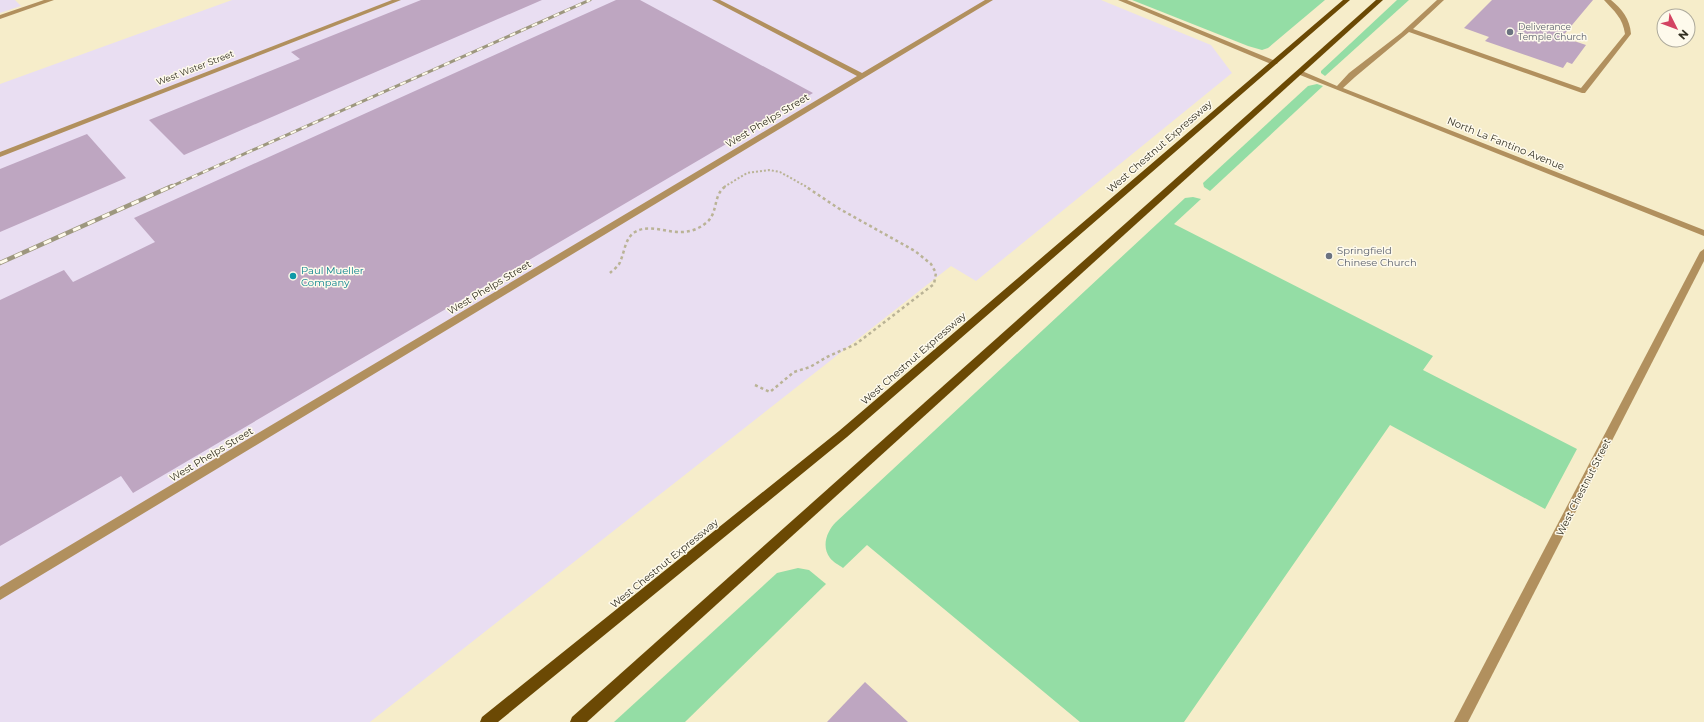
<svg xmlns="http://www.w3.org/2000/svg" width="1704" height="722" font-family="Montserrat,sans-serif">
  <rect width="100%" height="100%" fill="#f6edca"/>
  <g fill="#e9def2">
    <path d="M0,0H15L21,6L0,13Z"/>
    <path d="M232,0H1101L1211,45L1232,73L976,281L951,266L370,722H0V84Z"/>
  </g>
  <g fill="#94dda5">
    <path d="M1132,0H1325L1268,48L1262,50L1248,46Z"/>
    <path d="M1397,0H1409L1325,76L1321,73V71Z"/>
    <path d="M1317,84L1323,86L1210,191L1204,187L1203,183L1308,86Z"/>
    <path d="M1193,197L1201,199L1174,224L1433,356L1423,370L1577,449L1545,509L1390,425L1184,722H1080L867,545L843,568C839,565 833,562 830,558C821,546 827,531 836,522L1185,198Z"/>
    <path d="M798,568L809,570L826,584L685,722H614L777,573Z"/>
  </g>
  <g fill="#bea6c1">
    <path d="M421,0H542L184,155L149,120L300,59L291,52Z"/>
    <path d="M616,0H640L813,93L133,493L121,476L0,546V300L64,270L73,282L155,242L134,218Z"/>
    <path d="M1492,0H1593L1562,37L1586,45L1572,64L1567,62L1563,68L1485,41L1489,37L1464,28Z"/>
    <path d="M87,134L126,178L0,232V169Z"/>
    <path d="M865,682L908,722H827Z"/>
  </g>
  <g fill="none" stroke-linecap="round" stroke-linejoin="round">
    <path stroke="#bab396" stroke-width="2" stroke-dasharray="2 2" stroke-linecap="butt" d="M724,187L747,173L769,170L780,172L807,187"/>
    <g stroke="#bab396" stroke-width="2.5" stroke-dasharray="3 3" stroke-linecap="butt">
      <path d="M610,273C613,270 619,266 620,262C625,251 625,238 635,232C655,220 680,244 706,223C719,213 712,195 726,186"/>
      <path d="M755,385L770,392L794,372L810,367L827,357L856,344L934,284L936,273L931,264L915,251L838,208L805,186"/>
    </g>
    <g fill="#b1905e" fill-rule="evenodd">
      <path d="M44,0H54L0,19V15Z"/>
      <path d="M392,0H401L0,157V152Z"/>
      <path d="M712,0H720L862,73L985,0H993L0,600V587L857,76Z"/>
      <path d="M1118,0H1127L1278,62L1277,64H1271Z"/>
      <path d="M1437,0H1444L1413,29L1581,88L1625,34C1623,18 1614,11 1604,0H1611C1622,9 1630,19 1631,34L1585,93H1582L1409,32L1355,77L1343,88L1704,230V236L1295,73L1299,71H1302L1337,86L1349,73L1401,33Z"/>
      <path d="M1704,249V261L1468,722H1454L1700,252Z"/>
    </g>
    <g fill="#6b4904" fill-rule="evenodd">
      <path d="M1343,0H1350L847,437L498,722H480L482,717L839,431Z"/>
      <path d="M1376,0H1383L587,722H570L572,717Z"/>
    </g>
    <defs>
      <path id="rail-far1" d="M170,187L590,0"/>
      <path id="rail" d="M0,263L172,186"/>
    </defs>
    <use href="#rail-far1" stroke="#9d977e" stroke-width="3"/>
    <use href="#rail" stroke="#9d977e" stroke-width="4.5"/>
    <use href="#rail-far1" stroke="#fefaec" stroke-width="2" stroke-dasharray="6" stroke-linecap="butt"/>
    <use href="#rail" stroke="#fefaec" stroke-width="3" stroke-dasharray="8" stroke-linecap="butt"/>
  </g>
  <g fill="#6b7280" stroke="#fefaec" stroke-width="1.5">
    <circle cx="1510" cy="32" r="4"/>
    <circle cx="1329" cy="256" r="4"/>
  </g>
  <circle fill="#0f9aa8" stroke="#fefaec" stroke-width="1.5" cx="293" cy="276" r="4"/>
  <g text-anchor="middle" stroke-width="3" stroke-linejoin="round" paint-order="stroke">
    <g font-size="9" fill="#5b616d" stroke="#fefaec" text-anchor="start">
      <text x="1518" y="30">Deliverance<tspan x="1518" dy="10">Temple Church</tspan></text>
    </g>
    <g font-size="9" fill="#343123" stroke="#fefaec">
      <text transform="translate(195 68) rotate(-21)" y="3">West Water Street</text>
    </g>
    <g font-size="10" fill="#343123" stroke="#fefaec">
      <text transform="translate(767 120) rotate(-31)" y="4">West Phelps Street</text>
      <text transform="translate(1506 143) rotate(22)" y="4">North La Fantino Avenue</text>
      <text transform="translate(1159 146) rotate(-41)" y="4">West Chestnut Expressway</text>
      <text transform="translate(489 287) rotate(-31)" y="4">West Phelps Street</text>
      <text transform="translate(913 358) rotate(-41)" y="4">West Chestnut Expressway</text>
      <text transform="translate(211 454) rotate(-31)" y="4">West Phelps Street</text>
      <text transform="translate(1583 487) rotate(-63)" y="4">West Chestnut Street</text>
      <text transform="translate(664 563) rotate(-39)" y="4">West Chestnut Expressway</text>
    </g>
    <g font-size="10" fill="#5b616d" stroke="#fefaec" text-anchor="start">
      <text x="1337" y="254">Springfield<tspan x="1337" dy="12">Chinese Church</tspan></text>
    </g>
    <g font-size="10" fill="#0d838f" stroke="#fefaec" text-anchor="start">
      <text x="301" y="274">Paul Mueller<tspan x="301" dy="12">Company</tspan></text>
    </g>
  </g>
  <g transform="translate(1676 28) rotate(132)"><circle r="19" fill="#fefaec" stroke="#adaa9c"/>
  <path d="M0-3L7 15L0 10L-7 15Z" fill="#d34362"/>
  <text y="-6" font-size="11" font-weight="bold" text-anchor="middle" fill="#343123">N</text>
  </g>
</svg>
